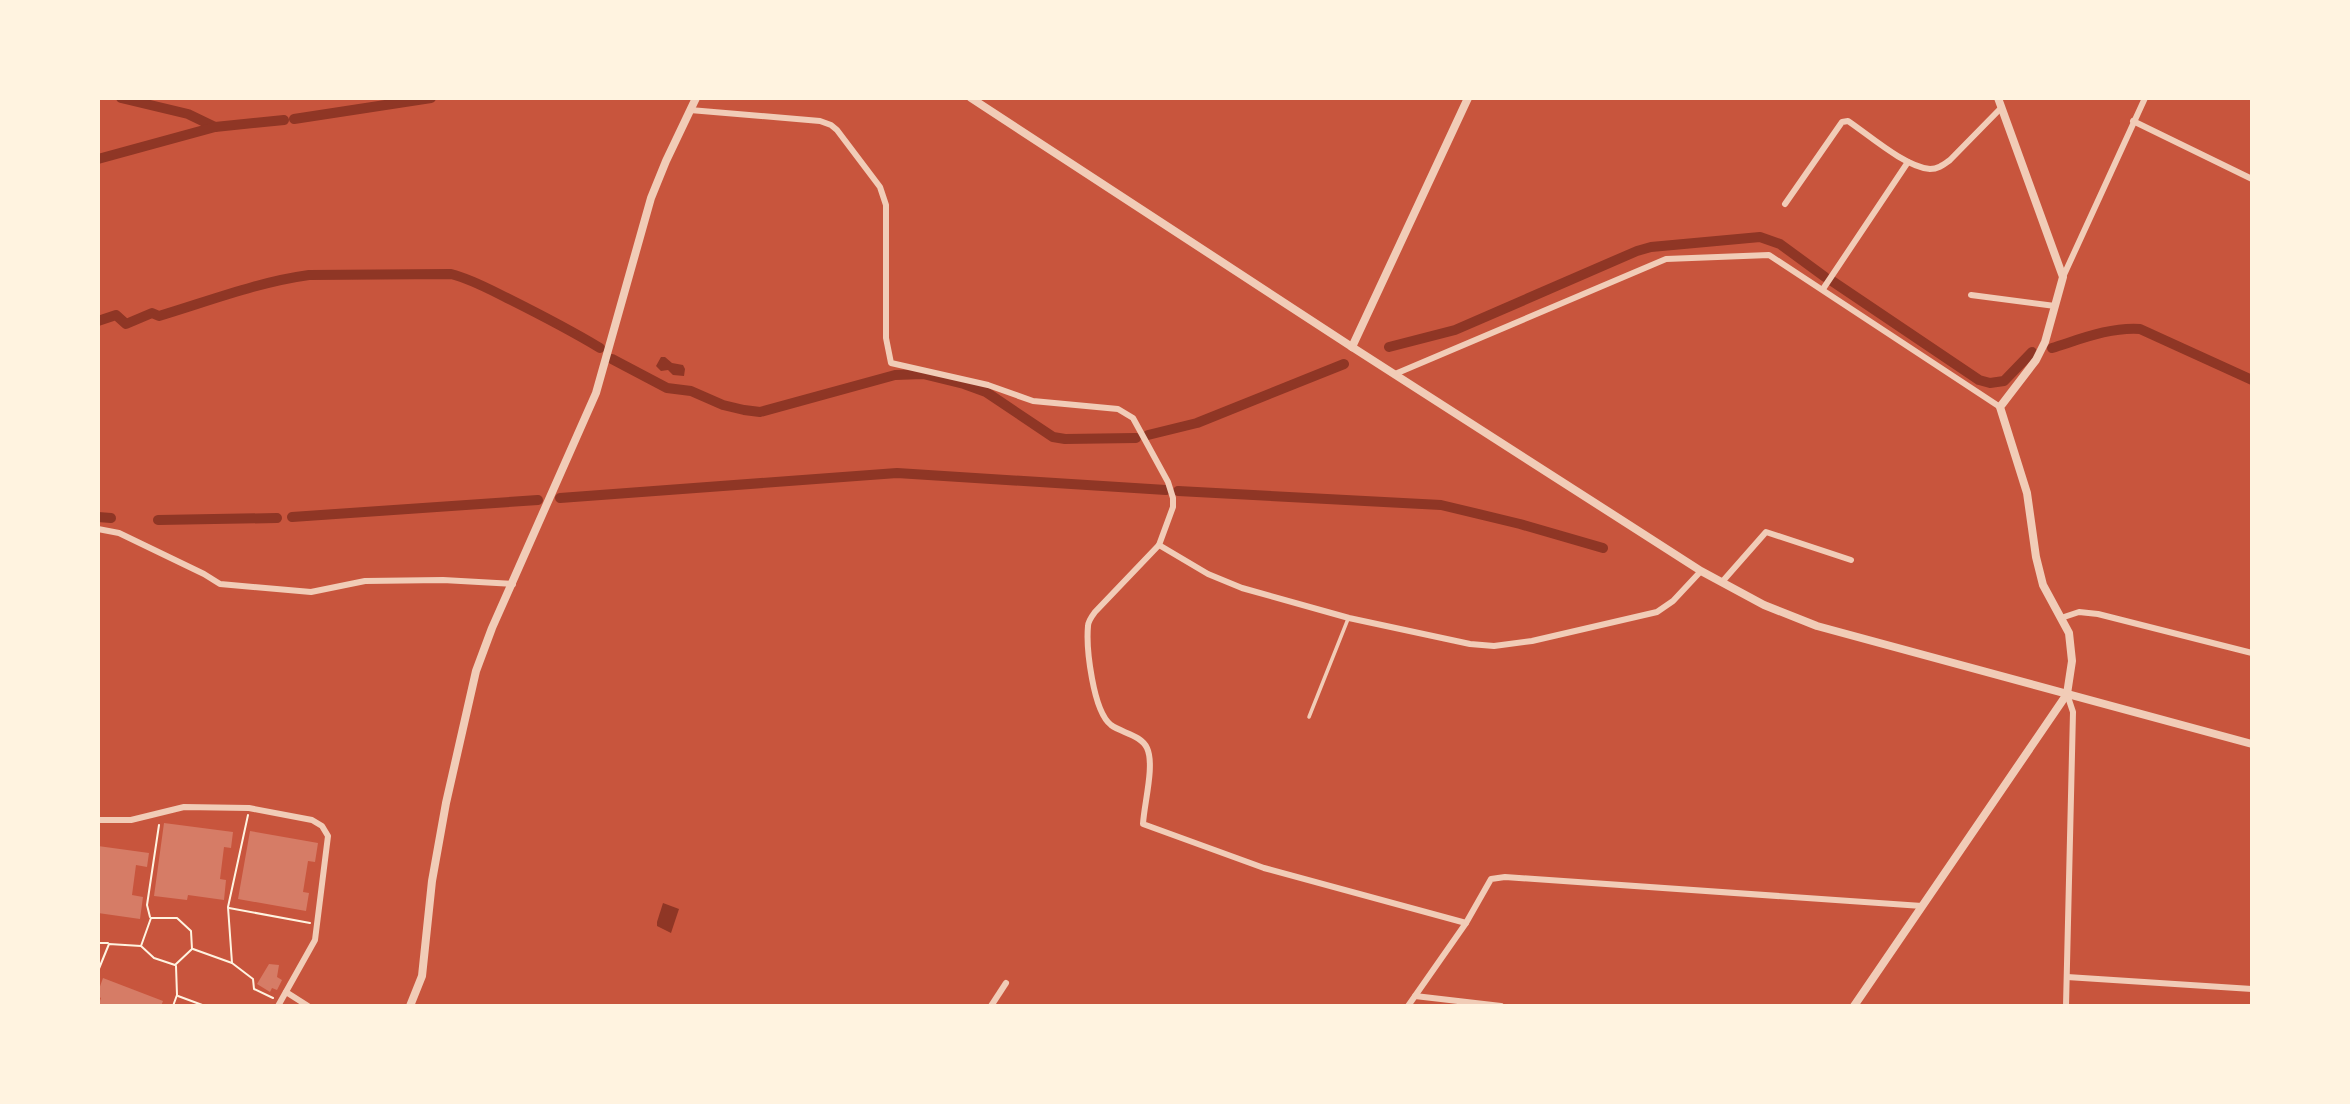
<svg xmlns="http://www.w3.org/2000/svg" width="2350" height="1104" font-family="Helvetica,sans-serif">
  <rect width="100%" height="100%" fill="#c8553d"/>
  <g fill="#8f3625">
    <path d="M661,357H665L672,363L683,365L685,369L684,376L673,375L668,370L661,371L656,366Z"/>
    <path d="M663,903L679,909L671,933L657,926V922Z"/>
  </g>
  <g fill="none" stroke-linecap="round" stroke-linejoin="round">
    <g stroke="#8f3625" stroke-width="10">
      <path d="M121,98L188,114L215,127"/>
      <path d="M294,119L431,98"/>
      <path d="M98,159L215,127L284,120"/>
      <path d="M1832,281L1979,380L1990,383L2004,381L2032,352"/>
      <path d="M98,321L116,315L126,324L152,313L159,316C209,301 258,282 309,275L451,274C471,279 489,289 507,298C539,314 570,330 600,348"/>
      <path d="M1389,347L1455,330L1637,251L1651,247L1760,237L1780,244L1825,277"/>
      <path d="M2052,348C2081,339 2110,327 2140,329L2252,380"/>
      <path d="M612,359L667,388L691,391L723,405L744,410L760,412L895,375L923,374L964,384L986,392L1053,437L1065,439L1136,438"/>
      <path d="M1148,435L1197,423L1344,364"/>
      <path d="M1178,491L1441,505L1520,524L1603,548"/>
      <path d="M560,498L897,473L1166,490"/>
      <path d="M98,517L111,518"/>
      <path d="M292,517L538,500"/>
      <path d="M158,520L277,518"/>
    </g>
  </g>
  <g fill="#d67c66">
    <path d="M164,823L233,832L231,848L224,847L220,879L226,880L224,900L188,895L187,900L154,896Z"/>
    <path d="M250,831L318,843L315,862L308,861L303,892L309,893L306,911L238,899Z"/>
    <path d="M98,846L149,853L147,867L136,865L132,895L143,897L140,919L98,913Z"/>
    <path d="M269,964L279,965L277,977L282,980L277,990L272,988L270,992L257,984Z"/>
    <path d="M103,978L163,1001L161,1006H98L101,998L98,996V992Z"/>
  </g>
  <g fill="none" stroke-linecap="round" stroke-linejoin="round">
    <g stroke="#fff3e0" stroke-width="2">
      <path d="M229,908L310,923"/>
      <path d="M150,917L147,905L159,825"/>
      <path d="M98,943H108"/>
      <path d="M193,949L232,963L253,979L254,989L273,998"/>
      <path d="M232,963L228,907L248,815"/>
      <path d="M98,971L109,944L141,946L154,958L175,965L192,949L191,931L177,918H151L141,946"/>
      <path d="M178,996L205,1006"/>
      <path d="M173,1006L177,995L176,966"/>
    </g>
    <path stroke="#f1ccb7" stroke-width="3.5" d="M1309,717L1348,619"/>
    <g stroke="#f1ccb7" stroke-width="6">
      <path d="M690,110L820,121L831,125L837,130L880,187L886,205V338L891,363L988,385L1033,401L1118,409L1133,418L1168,482L1173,498V507L1159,545L1095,612C1092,616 1088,621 1088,626C1086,648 1093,711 1111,725C1122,733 1141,735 1147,748C1155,765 1144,804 1143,824L1264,868L1466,923"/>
      <path d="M2133,121L2252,179"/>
      <path d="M1785,204L1842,122L1848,121C1869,135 1905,167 1930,169C1938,169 1943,165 1950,160L2001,108"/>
      <path d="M2063,277L2145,98"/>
      <path d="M1823,289L1908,162"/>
      <path d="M1971,295L2055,306"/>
      <path d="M1395,374L1666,259L1769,255L2000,407"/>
      <path d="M98,529L119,533L204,574L220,584L311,592L365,581L443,580L513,584"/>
      <path d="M1159,545L1208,574L1242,588L1349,618L1470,644L1494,646L1532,641L1657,612L1673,601L1701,571"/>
      <path d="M1722,582L1766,532L1851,560"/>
      <path d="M2061,618L2079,612L2098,614L2252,653"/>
      <path d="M98,820H131L184,807L249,808L312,820L322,826L328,836L315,940L278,1006"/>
      <path d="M2067,977L2252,989"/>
      <path d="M286,992L308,1006"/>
      <path d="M1415,996L1501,1006"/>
      <path d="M991,1006L1006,983"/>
      <path d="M1408,1006L1466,923L1491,879L1505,877L1922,906"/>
      <path d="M2066,1006L2073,712L2067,694"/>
    </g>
    <g stroke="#f1ccb7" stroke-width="8">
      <path d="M971,98L1352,347L1701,571L1764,605L1817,626L2252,744"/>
      <path d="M1352,347L1468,98"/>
      <path d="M410,1006L422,976L432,881L446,803L476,671L492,628L596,393L651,198L666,161L696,98"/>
      <path d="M1854,1006L2067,694L2072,661L2069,633L2043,585L2036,557L2027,493L2000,407L2036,360L2045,342L2063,277L1998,98"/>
    </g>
  </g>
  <rect width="2350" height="1104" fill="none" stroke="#fff3e0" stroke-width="200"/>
</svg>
